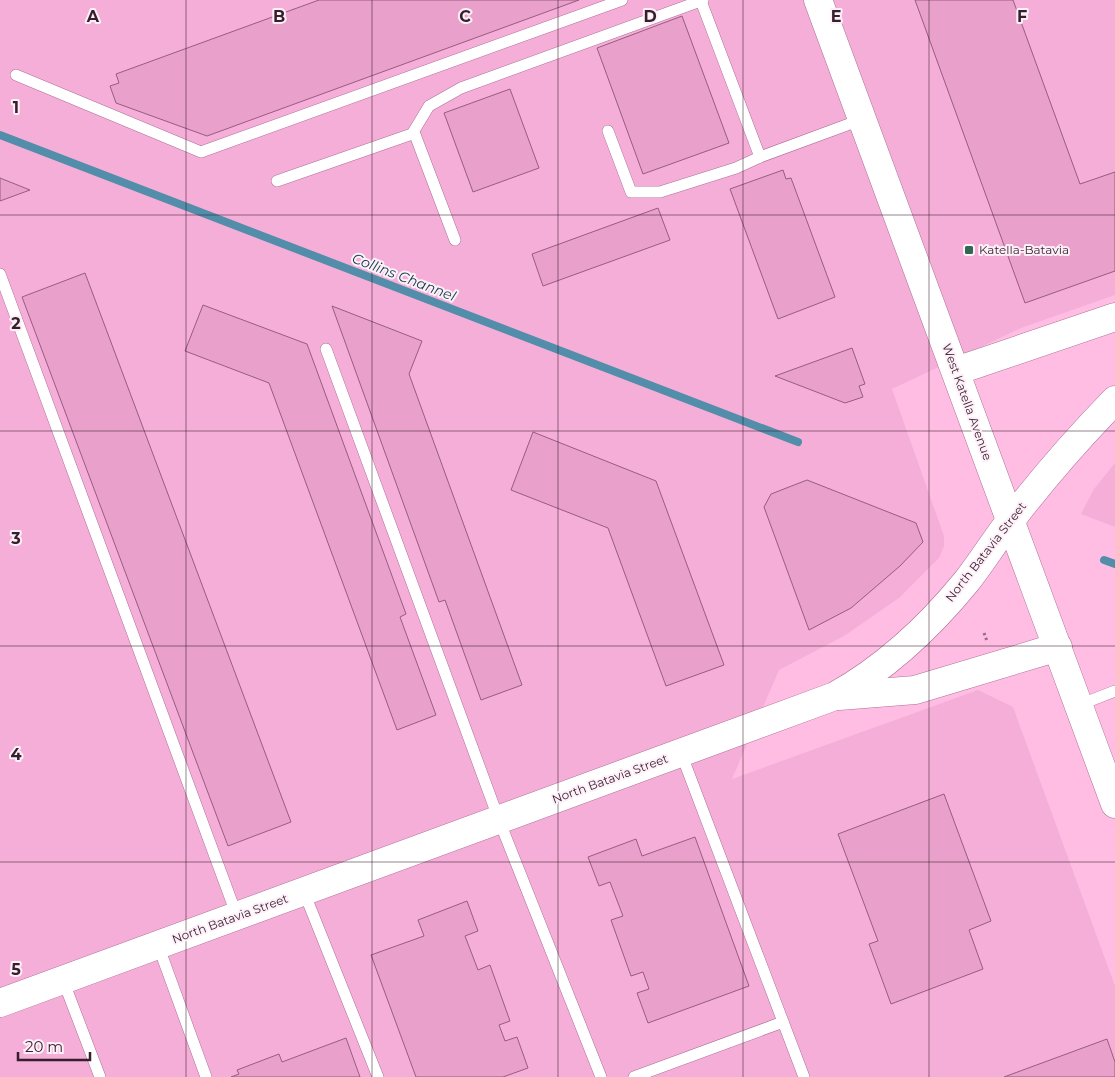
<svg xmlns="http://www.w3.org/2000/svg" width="1115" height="1077" font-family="Montserrat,sans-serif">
  <rect width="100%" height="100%" fill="#ffbde3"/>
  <g fill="#f5aed8">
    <path d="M0,0H1115V295L1021,328L892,389L944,536V546L939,558L899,598L844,636L779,670L732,779L978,690L1013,707L1115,986V1077H0Z"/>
    <path d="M1115,463V527L1081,514L1094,489Z"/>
  </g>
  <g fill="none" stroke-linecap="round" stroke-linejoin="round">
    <g stroke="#528da9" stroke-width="8">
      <path d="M0,135L798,442"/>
      <path d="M1104,560L1115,564"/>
    </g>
  </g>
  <g fill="#e9a0cb" stroke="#975d80">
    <path d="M319,0H579L207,136L116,103L110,86L119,83L116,74Z"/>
    <path d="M915,0H1013L1080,184L1115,172V271L1025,303Z"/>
    <path d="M682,16L729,143L643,174L597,48Z"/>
    <path d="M510,89L539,168L473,192L444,113Z"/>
    <path d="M783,170L786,179L791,178L835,297L778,319L730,189Z"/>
    <path d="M0,178L30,190L0,201Z"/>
    <path d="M658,208L670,240L543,286L532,254Z"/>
    <path d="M85,273L291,822L228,846L22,297Z"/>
    <path d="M203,305L307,344L406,614L400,617L436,715L397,730L269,383L185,351Z"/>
    <path d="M332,306L422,341L409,374L522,685L481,700L445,600L439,602Z"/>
    <path d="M852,348L865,384L859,386L863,397L845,403L775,376Z"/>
    <path d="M533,432L656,481L724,665L666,686L608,528L511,490Z"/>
    <path d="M807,480L916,523L923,542L900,566L851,608L809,630L764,507L771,494Z"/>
    <path d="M944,794L991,921L969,930L983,969L891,1004L869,944L878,941L838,834Z"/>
    <path d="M695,837L749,986L648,1023L637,993L649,989L643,972L631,976L611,920L623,916L610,882L599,886L588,857L636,839L642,856Z"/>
    <path d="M467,901L478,931L465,936L478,970L490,965L510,1021L499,1025L505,1041L517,1037L528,1068L503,1077H416L371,955L424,936L418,920Z"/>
    <path d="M346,1038L360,1077H231L239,1074L237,1070L279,1054L282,1062Z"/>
    <path d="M1107,1039L1115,1062V1077H1004Z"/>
  </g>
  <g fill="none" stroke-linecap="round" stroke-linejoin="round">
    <defs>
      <g id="lane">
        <path d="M701,1L760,157L863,119"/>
        <path d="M16,75L201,152L622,0"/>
        <path d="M608,131L631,192H660L736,168L760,157"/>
        <path d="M414,132L455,240"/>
        <path d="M277,181L412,134L429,106L461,88L703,0"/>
        <path d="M0,274L237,916"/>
        <path d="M326,349L499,820L601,1077"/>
        <path d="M1079,705L1115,691"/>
        <path d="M681,753L804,1077"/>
        <path d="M304,892L378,1077"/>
        <path d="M158,945L206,1077"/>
        <path d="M63,980L100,1077"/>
        <path d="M634,1077L783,1022"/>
      </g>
      <g id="secondary">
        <path d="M956,371L1115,317"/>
        <path d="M839,696L915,690L1058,647"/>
        <path d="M0,1003L835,696C885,668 930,626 966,582C982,562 995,540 1011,520C1043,478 1078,438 1115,400"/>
      </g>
      <path id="primary" d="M818,0L1115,804"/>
    </defs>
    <use href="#lane" stroke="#ad7195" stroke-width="12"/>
    <use href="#secondary" stroke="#ad7195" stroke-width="29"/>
    <use href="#primary" stroke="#ad7195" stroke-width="29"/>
    <path stroke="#9a6d87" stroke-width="3" stroke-dasharray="2.5 2.5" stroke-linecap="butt" d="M984,633L987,641"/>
    <use href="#lane" stroke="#fff" stroke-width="11"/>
    <use href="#secondary" stroke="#fff" stroke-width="28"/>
    <use href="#primary" stroke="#fff" stroke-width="28"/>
  </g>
  <path fill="none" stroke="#371e2d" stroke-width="1" stroke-opacity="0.55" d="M186,0V1077M372,0V1077M558,0V1077M743,0V1077M929,0V1077M0,215H1115M0,431H1115M0,646H1115M0,862H1115"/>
  <rect fill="#2f6850" stroke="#fef0f8" stroke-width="2" x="964" y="245" width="10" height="10" rx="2.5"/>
  <g text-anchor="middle" stroke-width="4" stroke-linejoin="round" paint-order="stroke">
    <g font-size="12" fill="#371e2d" stroke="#fef0f8" text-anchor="start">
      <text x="979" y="254">Katella-Batavia</text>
    </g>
    <g font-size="12" fill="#371e2d" stroke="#fef0f8">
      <text transform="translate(967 402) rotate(70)" y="4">West Katella Avenue</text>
      <text transform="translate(986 552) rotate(-52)" y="4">North Batavia Street</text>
      <text transform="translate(610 779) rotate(-20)" y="4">North Batavia Street</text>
      <text transform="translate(230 919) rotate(-20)" y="4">North Batavia Street</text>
    </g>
    <g font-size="14" font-style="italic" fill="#0e3b49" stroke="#fef0f8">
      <text transform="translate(404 277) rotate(21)" y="5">Collins Channel</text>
    </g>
  </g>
  <g font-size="16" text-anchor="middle" font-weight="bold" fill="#371e2d" stroke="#fef0f8" stroke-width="4" stroke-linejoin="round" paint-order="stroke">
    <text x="93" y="22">A</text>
    <text x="279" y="22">B</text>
    <text x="465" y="22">C</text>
    <text x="650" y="22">D</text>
    <text x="836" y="22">E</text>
    <text x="1022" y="22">F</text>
    <text x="16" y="113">1</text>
    <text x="16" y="329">2</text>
    <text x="16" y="544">3</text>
    <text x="16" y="760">4</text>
    <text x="16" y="975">5</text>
  </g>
  <path d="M18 1052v8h72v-8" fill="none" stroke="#371e2d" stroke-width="2.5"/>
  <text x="25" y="1052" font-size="15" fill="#371e2d" stroke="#fef0f8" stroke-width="4" paint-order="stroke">20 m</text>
</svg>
